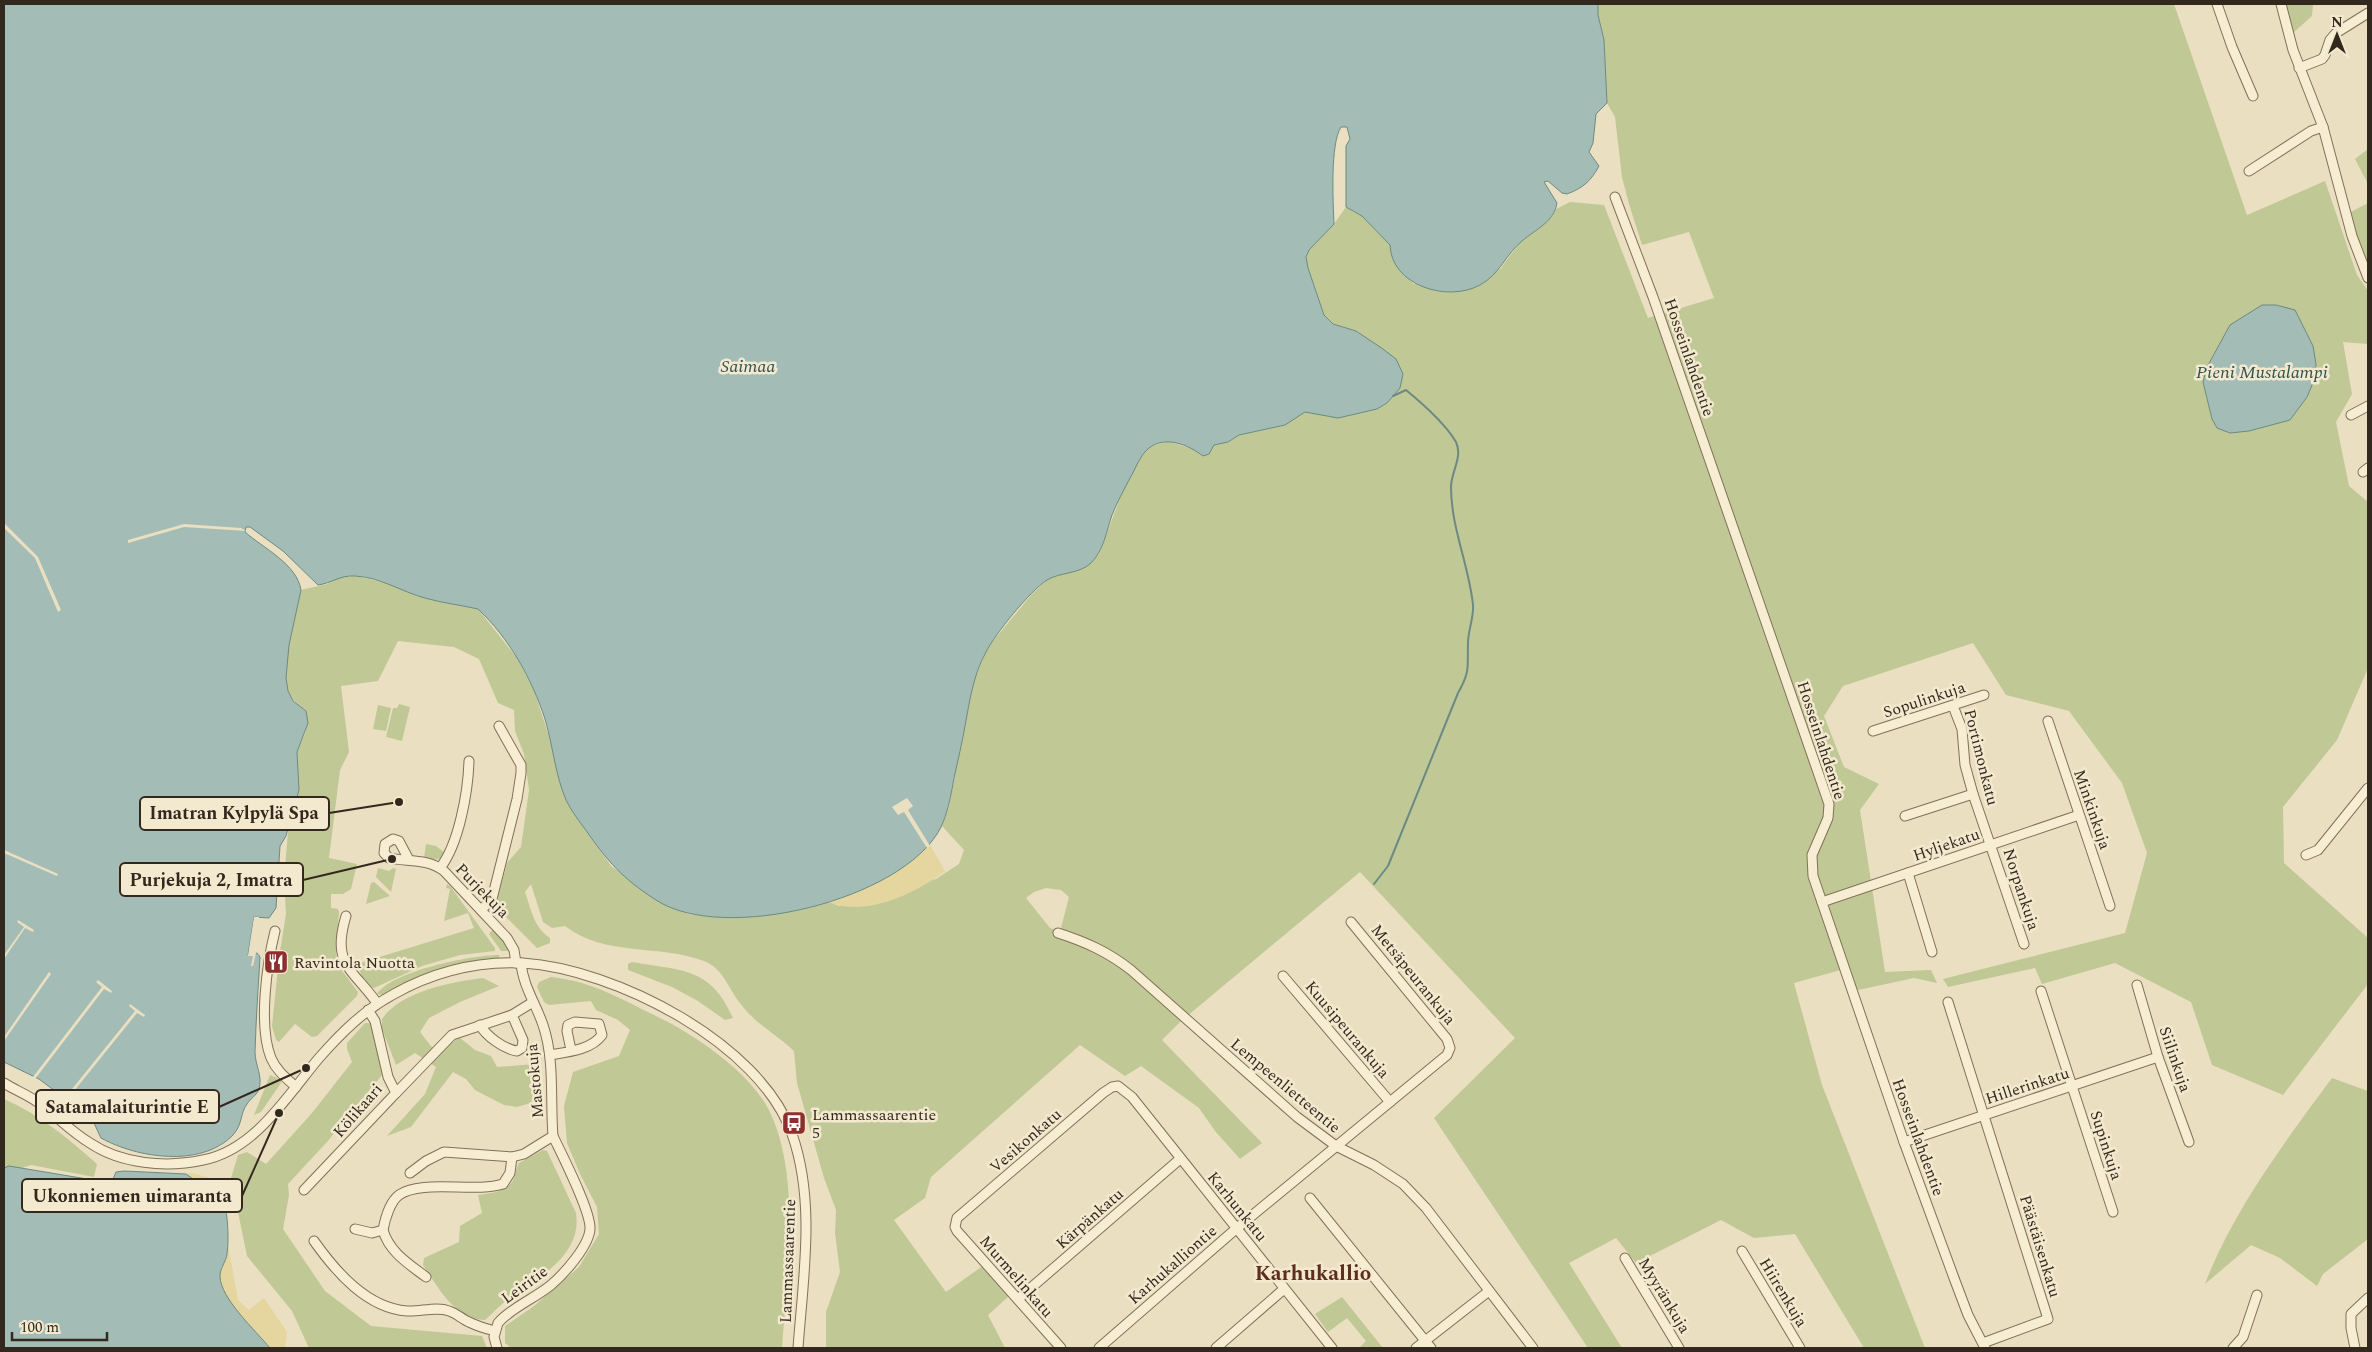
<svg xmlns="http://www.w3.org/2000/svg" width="2372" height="1352" font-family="Spectral,serif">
  <rect width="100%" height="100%" fill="#eadfc0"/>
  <g fill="#c0c895" fill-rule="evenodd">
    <path d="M1598,4H2174L2247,215L2325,181L2357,275L2368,291V344L2343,342L2352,394L2336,422L2349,486L2368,502V668L2337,740L2283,807L2284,863L2368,938V984L2283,1095L2212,1065L2191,1002L2115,963L2042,984L2035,968L1948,987L1943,979L2125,933L2147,853L2122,783L2069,711L2006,695L1973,643L1843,686L1824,716L1844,767L1879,784L1860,810L1885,972L1931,970L1937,983L1914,978L1858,990L1848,968L1794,983L1822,1085L1925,1348H1864L1795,1234L1754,1238L1721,1220L1636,1263L1616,1238L1569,1263L1622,1348H1588L1434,1118L1515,1038L1360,872L1180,1022L1162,1040L1262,1143L1240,1159L1215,1131L1199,1108L1141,1066L1125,1076L1080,1045L931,1177L925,1198L894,1220L946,1292L984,1265L1009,1296L988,1315L1005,1348H826V1312L840,1272L835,1233L836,1210L824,1178L797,1083L794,1051C776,1034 754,1023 740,1003C728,988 723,968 704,961C659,944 605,957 565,926L552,928L543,922L531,884L525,892C531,909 534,928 550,938V943L537,948L498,909L496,904L507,863L521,847L529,790L524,754L515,731L514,710L498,703L479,659L454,647L398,641L378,681L341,686L349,752L340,770L329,858L357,864L351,889L343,894H331V908L338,909L339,912L336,954L340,968L358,992L357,996L317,1036L312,1037L295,1024L279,1042L276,1040L272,1026L279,958L286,914L284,880L289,820L299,790L296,761L297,752L306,731V711C299,705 291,700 288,691C279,664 295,618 301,590L327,584L339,577L357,576L389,584L425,598L478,609L517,658L534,690L574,814L612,867L688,914L715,917L758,915L796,911L829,902L839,906L936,879L959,864L964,850L942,826L949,807L972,686L988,647L1032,594L1048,579L1087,566L1099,554L1123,490L1139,460L1149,447L1167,441L1209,454L1214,445L1228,442L1239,435L1285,425L1305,412L1358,413L1377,409L1387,403L1400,388L1367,339L1356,331L1333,324L1324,315L1308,268L1306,257L1309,250L1334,224L1346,207L1362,216L1390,245C1391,263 1402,272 1414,284L1500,269L1521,241L1552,217L1556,209L1570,202L1604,205L1648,318L1714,298L1689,232L1642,245L1629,204L1622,177L1615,117L1607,103L1604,40L1598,15ZM2214,354L2212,419C2205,392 2200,380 2214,354ZM1046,888L1061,890L1069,897L1060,932L1050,928L1026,898L1034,892Z"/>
    <path d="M2286,4H2313L2312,16L2293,33Z"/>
    <path d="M2368,149V184L2355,159Z"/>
    <path d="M2368,203V267L2357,241L2349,213Z"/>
    <path d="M399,704L410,707L402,741L386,737L393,708H397Z"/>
    <path d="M378,705L391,708L386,731L373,729Z"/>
    <path d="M426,844L436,846L445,853L443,858L433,860L424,858Z"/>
    <path d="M378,868L389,871L393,868L396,869L391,892L376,877Z"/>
    <path d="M374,882L390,896L366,904L371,883Z"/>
    <path d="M447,884L450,886L495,948V951L460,955L422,966L374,988C362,985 360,969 356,959L358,958L360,963L474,928L468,913L444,921L450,889L446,888Z"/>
    <path d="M493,929L504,939L510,951H501L489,934Z"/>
    <path d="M499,955L500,960C451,966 427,972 383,995L377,994C392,971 472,955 499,955Z"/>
    <path d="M632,962C681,971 710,966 733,1018L725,1020L698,1001L672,987L628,970V964Z"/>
    <path d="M551,977C592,981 623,1000 660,1018C695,1035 744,1069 765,1103C803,1168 787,1276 782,1348H511L505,1343V1326L534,1306L579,1267L599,1234L597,1207L580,1174L567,1143L564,1106L573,1072L619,1056L630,1030L618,1020L596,1010L591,1001L549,1005L544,1002L537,987L539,982Z"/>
    <path d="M483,978L499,986L460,1002L429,1018L420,1032L438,1055L459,1037L475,1050L491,1056L497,1067L535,1064L537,1101L517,1107L504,1105L475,1090L466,1079L453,1072L411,1127L387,1136L425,1094L436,1067L415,1053L396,1065L382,1029V1019C401,991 452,982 483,978Z"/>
    <path d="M365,1023H371L382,1075L327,1142L288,1184L289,1195L283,1229L325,1291L371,1326L482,1336L487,1348H309L292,1311L247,1256L231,1178L238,1155L247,1152L266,1164L312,1113L352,1062L347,1049V1043Z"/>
    <path d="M270,1075L281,1080V1083L261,1112L254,1115Z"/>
    <path d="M2332,1078L2368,1091V1239L2323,1274L2317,1286L2280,1258L2251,1245L2205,1284C2232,1212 2286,1140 2332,1078Z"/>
    <path d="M4,1099C40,1115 68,1138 97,1164L94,1177L31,1165L4,1174Z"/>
    <path d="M543,1150L547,1151L576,1213C583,1258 532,1281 502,1304C496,1309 491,1315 485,1320C454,1319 438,1287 423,1265L424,1258L459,1242L460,1226L482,1213L478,1195C490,1193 509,1192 514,1178C516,1173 516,1168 519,1163Z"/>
    <path d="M1342,1297L1383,1348H1359L1366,1341L1347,1318L1328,1332L1315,1314Z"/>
  </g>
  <g fill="#e5d59e">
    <path d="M930,845L945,871C917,893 864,918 829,902C867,889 900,872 930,845Z"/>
    <path d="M191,1173L207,1177L224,1191L225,1203L186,1174Z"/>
    <path d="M228,1245L238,1300L249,1310L264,1298L287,1332L285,1348H270C257,1332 218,1296 220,1275C220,1265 227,1256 228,1245Z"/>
  </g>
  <g fill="#a3bdb6" stroke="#6b8a83">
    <path d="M4,4H1598V15L1604,40L1607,103L1596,114L1593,143L1589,152L1599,166C1591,181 1583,188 1567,194L1562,193L1548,181L1544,182L1557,203C1554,222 1536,229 1522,241C1506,254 1500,274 1480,285C1447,303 1391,285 1390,245L1362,216L1346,207V146L1350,139L1347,127H1341C1330,144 1333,202 1334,224L1309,250L1306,257L1308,268L1324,315L1333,324L1356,331L1383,349L1396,359L1403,374L1400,388L1387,403L1377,409L1338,418L1305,412L1285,425L1239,435L1228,442L1214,445L1209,454L1203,456C1189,445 1165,435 1149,448C1140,455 1136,468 1130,478C1124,490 1117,502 1112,515C1106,532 1104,550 1091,563C1080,574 1060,572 1047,580C1030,591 995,634 986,652C973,676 970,699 965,726C962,743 958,760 954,778C951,795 948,813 940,829C902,900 723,944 656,900C622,878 608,862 585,829C578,820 571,810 566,800C555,774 553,746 545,719C532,679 509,638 478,609C461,605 442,603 425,598C402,592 380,577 355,576C340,575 332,583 318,585L283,551L250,527H246L245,532C263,548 297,564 301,590L289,645L286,678L288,691L293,701L306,711L308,723L297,752L299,790L286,836L280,846L276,908L269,918L254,917L248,955L257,953L260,957C258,989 256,1020 255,1052C255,1065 263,1076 259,1089C257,1095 250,1099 247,1104C240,1113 243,1124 233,1135C201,1168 137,1158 101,1138L94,1123L63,1097L39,1079L4,1062Z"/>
    <path d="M2262,305H2276L2295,310L2313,346L2316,364L2315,378L2307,397L2290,420L2249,431L2230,433L2217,428L2212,419L2203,382L2207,367L2230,325Z"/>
    <path d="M9,1166L105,1182L113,1179L116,1172L124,1171L186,1174L224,1201C228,1216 229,1239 227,1254C226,1262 220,1268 220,1276C220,1298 256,1331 270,1348H4V1168Z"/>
  </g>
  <g fill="#eadfc0">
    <path d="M4,523L38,557L61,610L58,612L35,558L4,528Z"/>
    <path d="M184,524L241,528L246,531L184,527L128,543V540Z"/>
    <path d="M907,798L913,806L908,810L930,846L927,848L904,812L898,815L892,807Z"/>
    <path d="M4,850L58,874L57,876L4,853Z"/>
    <path d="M254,917H259V920L256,919L251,951L254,950L256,953L253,966H251L253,956H248Z"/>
    <path d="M18,920L34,930L33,932L25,928L4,959V955L24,927L17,922Z"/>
    <path d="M49,972L51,974L4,1041V1037Z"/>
    <path d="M98,980L112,991L111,993L104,989L35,1079L33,1077L102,987L96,982Z"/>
    <path d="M130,1004L145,1015L144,1017L137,1013L66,1101L64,1099L135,1011L129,1006Z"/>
  </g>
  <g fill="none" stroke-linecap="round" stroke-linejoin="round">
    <path stroke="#6b8a83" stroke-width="2" d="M1374,884L1388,866L1458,693C1471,670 1467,667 1468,643C1468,630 1474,618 1473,605C1469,565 1451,528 1451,487C1451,472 1463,457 1456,442C1445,423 1423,404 1406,390L1393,396"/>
    <defs>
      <g id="minor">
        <path d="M2217,4L2232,47L2253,96"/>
        <path d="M2281,4L2293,50L2323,127L2352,236L2368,278"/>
        <path d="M2299,68L2322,59L2325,55L2330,40L2336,33L2368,13"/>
        <path d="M2249,171L2311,131L2323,127"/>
        <path d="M1615,197L1653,297L1829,804L1828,818L1812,855L1813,876L1904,1142L1954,1278L1968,1315L1985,1348"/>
        <path d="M2351,415L2368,406"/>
        <path d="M2363,472L2368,468"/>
        <path d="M1953,706L1962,729L1965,765L1973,794L2024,944"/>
        <path d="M2048,721L2110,906"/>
        <path d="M1873,731L1984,695"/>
        <path d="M1905,816L1973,794"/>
        <path d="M2306,855L2318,850L2368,788"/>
        <path d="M408,858L399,841L393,839L385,844L384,853L389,858C407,862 427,858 444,871L507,938L514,950L516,963"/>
        <path d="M440,868C459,844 468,792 469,761"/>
        <path d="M1908,873L1932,952"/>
        <path d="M1822,902L2079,815"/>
        <path d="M481,910L492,899L517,799L521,773V765L499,726"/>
        <path d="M346,916C331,965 353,969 377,1003"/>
        <path d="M275,931C267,963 258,1026 271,1058C276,1070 286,1078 296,1087"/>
        <path d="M1058,933C1086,942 1108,952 1131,970L1297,1117L1336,1146L1374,1165L1403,1184L1426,1208L1533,1348"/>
        <path d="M1283,976L1390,1102"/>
        <path d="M2137,985L2158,1057L2189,1142"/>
        <path d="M2041,991L2113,1212"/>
        <path d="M1948,1002L2048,1319L1983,1343"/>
        <path d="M480,1025C486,1036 504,1049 517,1051L522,1048L523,1040L512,1015"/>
        <path d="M550,1055C568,1052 591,1050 602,1035L599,1024L575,1022L568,1025L567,1031L571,1050"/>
        <path d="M4,1083C15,1090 28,1095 39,1103C57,1116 71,1132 90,1143C121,1164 166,1168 203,1160C255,1150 287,1096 319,1058C341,1033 364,1010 394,994C433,972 478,961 523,963C615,969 760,1043 792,1134C816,1202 803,1278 798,1348"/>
        <path d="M396,1093L452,1035L512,1015L533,1002"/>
        <path d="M1904,1142L2158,1057"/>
        <path d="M410,1173L426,1161L444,1152L512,1157L524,1154L553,1136C550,1100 555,1060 543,1025C536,1004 523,986 521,963"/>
        <path d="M304,1190L396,1093L388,1077L375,1021L368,1010"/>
        <path d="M1310,1198L1431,1348"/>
        <path d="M355,1229L372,1233L383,1230C385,1219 390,1202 399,1195C421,1179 474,1193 503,1184L510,1173L512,1157"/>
        <path d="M383,1230C389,1252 409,1264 426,1277"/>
        <path d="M314,1241C336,1272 367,1308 407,1311C420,1312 437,1306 449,1311C456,1313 462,1319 469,1322C477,1326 487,1329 495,1331"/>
        <path d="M1742,1251L1800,1348"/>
        <path d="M1625,1258L1679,1348"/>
        <path d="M1018,1299L1180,1159"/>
        <path d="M497,1348L494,1337L498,1323C512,1307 534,1299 551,1285C564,1274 589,1246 590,1229C591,1211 562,1155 553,1136"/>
        <path d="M1061,1348L957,1231L955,1227L957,1218L1103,1093L1112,1087L1118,1086L1132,1097L1332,1348"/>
        <path d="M1099,1348L1237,1228L1447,1055L1450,1048L1447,1039L1351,922"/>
        <path d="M1216,1348L1284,1289"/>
        <path d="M1416,1348L1489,1291"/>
        <path d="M2233,1348L2243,1337L2257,1295"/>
        <path d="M2355,1348L2351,1328V1314L2368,1298"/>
      </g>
    </defs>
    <use href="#minor" stroke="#827059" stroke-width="11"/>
    <use href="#minor" stroke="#f6edd2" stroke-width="9"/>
  </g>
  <defs>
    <symbol id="restaurant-square" viewBox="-11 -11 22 22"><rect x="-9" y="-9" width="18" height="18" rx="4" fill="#8d2f2d" stroke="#f3e9cf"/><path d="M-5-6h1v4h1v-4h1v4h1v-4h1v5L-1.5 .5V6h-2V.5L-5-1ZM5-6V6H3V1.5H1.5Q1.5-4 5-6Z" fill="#fff"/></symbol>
    <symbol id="bus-square" viewBox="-11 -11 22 22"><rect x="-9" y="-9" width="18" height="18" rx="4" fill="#8d2f2d" stroke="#f3e9cf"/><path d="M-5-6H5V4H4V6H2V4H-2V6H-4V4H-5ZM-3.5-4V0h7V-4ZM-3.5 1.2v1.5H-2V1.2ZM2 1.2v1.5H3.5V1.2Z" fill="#fff"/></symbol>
  </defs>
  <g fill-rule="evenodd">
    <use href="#restaurant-square" x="262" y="948" width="28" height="28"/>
    <use href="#bus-square" x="780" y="1109" width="28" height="28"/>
  </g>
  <g text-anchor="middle" stroke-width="5" stroke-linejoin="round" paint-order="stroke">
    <g font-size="16" fill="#33281d" stroke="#f3e9cf">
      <text transform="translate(1690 357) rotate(71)" y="6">Hosseinlahdentie</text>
      <text transform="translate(1924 699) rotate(-18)" y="6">Sopulinkuja</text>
      <text transform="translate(1822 740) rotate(72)" y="6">Hosseinlahdentie</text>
      <text transform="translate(1982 757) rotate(76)" y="6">Portimonkatu</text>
      <text transform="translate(2093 809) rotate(71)" y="6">Minkinkuja</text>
      <text transform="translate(1946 844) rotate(-19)" y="6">Hyljekatu</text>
      <text transform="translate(2022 889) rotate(72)" y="6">Norpankuja</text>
      <text transform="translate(483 890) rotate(46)" y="6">Purjekuja</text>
      <text transform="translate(1414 974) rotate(51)" y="6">Metsäpeurankuja</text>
      <text transform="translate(1348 1029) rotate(50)" y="6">Kuusipeurankuja</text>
      <text transform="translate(2176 1059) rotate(71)" y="6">Siilinkuja</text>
      <text transform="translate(534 1081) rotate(-95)" y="6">Mastokuja</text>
      <text transform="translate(1286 1085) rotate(40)" y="6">Lempeenlietteentie</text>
      <text transform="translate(2027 1085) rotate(-18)" y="6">Hillerinkatu</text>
      <text transform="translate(357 1110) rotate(-49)" y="6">Kölikaari</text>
      <text transform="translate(1919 1137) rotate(70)" y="6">Hosseinlahdentie</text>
      <text transform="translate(1025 1140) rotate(-41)" y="6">Vesikonkatu</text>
      <text transform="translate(2107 1145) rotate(72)" y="6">Supinkuja</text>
      <text transform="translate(1238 1206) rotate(51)" y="6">Karhunkatu</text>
      <text transform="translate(1089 1218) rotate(-41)" y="6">Kärpänkatu</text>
      <text transform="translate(2041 1246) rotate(73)" y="6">Päästäisenkatu</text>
      <text transform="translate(787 1261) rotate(-88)" y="6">Lammassaarentie</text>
      <text transform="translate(1172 1264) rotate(-41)" y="6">Karhukalliontie</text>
      <text transform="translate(1017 1276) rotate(49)" y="6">Murmelinkatu</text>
      <text transform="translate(524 1284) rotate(-36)" y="6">Leiritie</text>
      <text transform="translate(1784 1292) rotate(59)" y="6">Hiirenkuja</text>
      <text transform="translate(1665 1295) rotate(59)" y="6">Myyränkuja</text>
    </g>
    <g font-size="16" fill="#33281d" stroke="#f3e9cf" text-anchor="start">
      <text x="294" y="968">Ravintola Nuotta</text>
      <text x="812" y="1120">Lammassaarentie<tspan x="812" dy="18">5</tspan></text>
    </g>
    <g font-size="18" font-style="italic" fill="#2d5251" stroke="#f3e9cf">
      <text x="748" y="372">Saimaa</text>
      <text x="2262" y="378">Pieni Mustalampi</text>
    </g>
    <g font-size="21" font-weight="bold" fill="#5d2e1f" stroke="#f3e9cf">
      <text x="1313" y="1280">Karhukallio</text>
    </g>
  </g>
  <path fill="none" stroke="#33281d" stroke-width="2" d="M399 802L329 813M392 859L303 880M306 1068L219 1107M279 1113L242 1196"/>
  <g fill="#33281d" stroke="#f3e9cf" stroke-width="2">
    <circle cx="399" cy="802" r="5"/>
    <circle cx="392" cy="859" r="5"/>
    <circle cx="306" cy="1068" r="5"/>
    <circle cx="279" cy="1113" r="5"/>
  </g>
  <g fill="#f3e9cf" stroke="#33281d" stroke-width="2">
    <rect x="140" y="797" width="189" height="33" rx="5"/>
    <rect x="120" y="863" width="183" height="33" rx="5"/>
    <rect x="36" y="1090" width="183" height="33" rx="5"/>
    <rect x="22" y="1179" width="220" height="33" rx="5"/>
  </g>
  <g font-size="18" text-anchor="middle" font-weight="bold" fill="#33281d">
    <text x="234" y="819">Imatran Kylpylä Spa</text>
    <text x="211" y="886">Purjekuja 2, Imatra</text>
    <text x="127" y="1113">Satamalaiturintie E</text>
    <text x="132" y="1202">Ukonniemen uimaranta</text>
  </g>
  <rect width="2372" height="1352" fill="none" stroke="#33281d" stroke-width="10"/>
  <g transform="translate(2337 35)" stroke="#f3e9cf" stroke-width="4" paint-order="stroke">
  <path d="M0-4L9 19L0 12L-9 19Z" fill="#33281d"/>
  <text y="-8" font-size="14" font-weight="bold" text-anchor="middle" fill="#33281d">N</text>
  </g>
  <path d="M12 1332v8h95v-8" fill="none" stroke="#33281d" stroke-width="2.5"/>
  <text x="20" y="1332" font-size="15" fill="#33281d" stroke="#f3e9cf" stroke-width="4" paint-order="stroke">100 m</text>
</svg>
